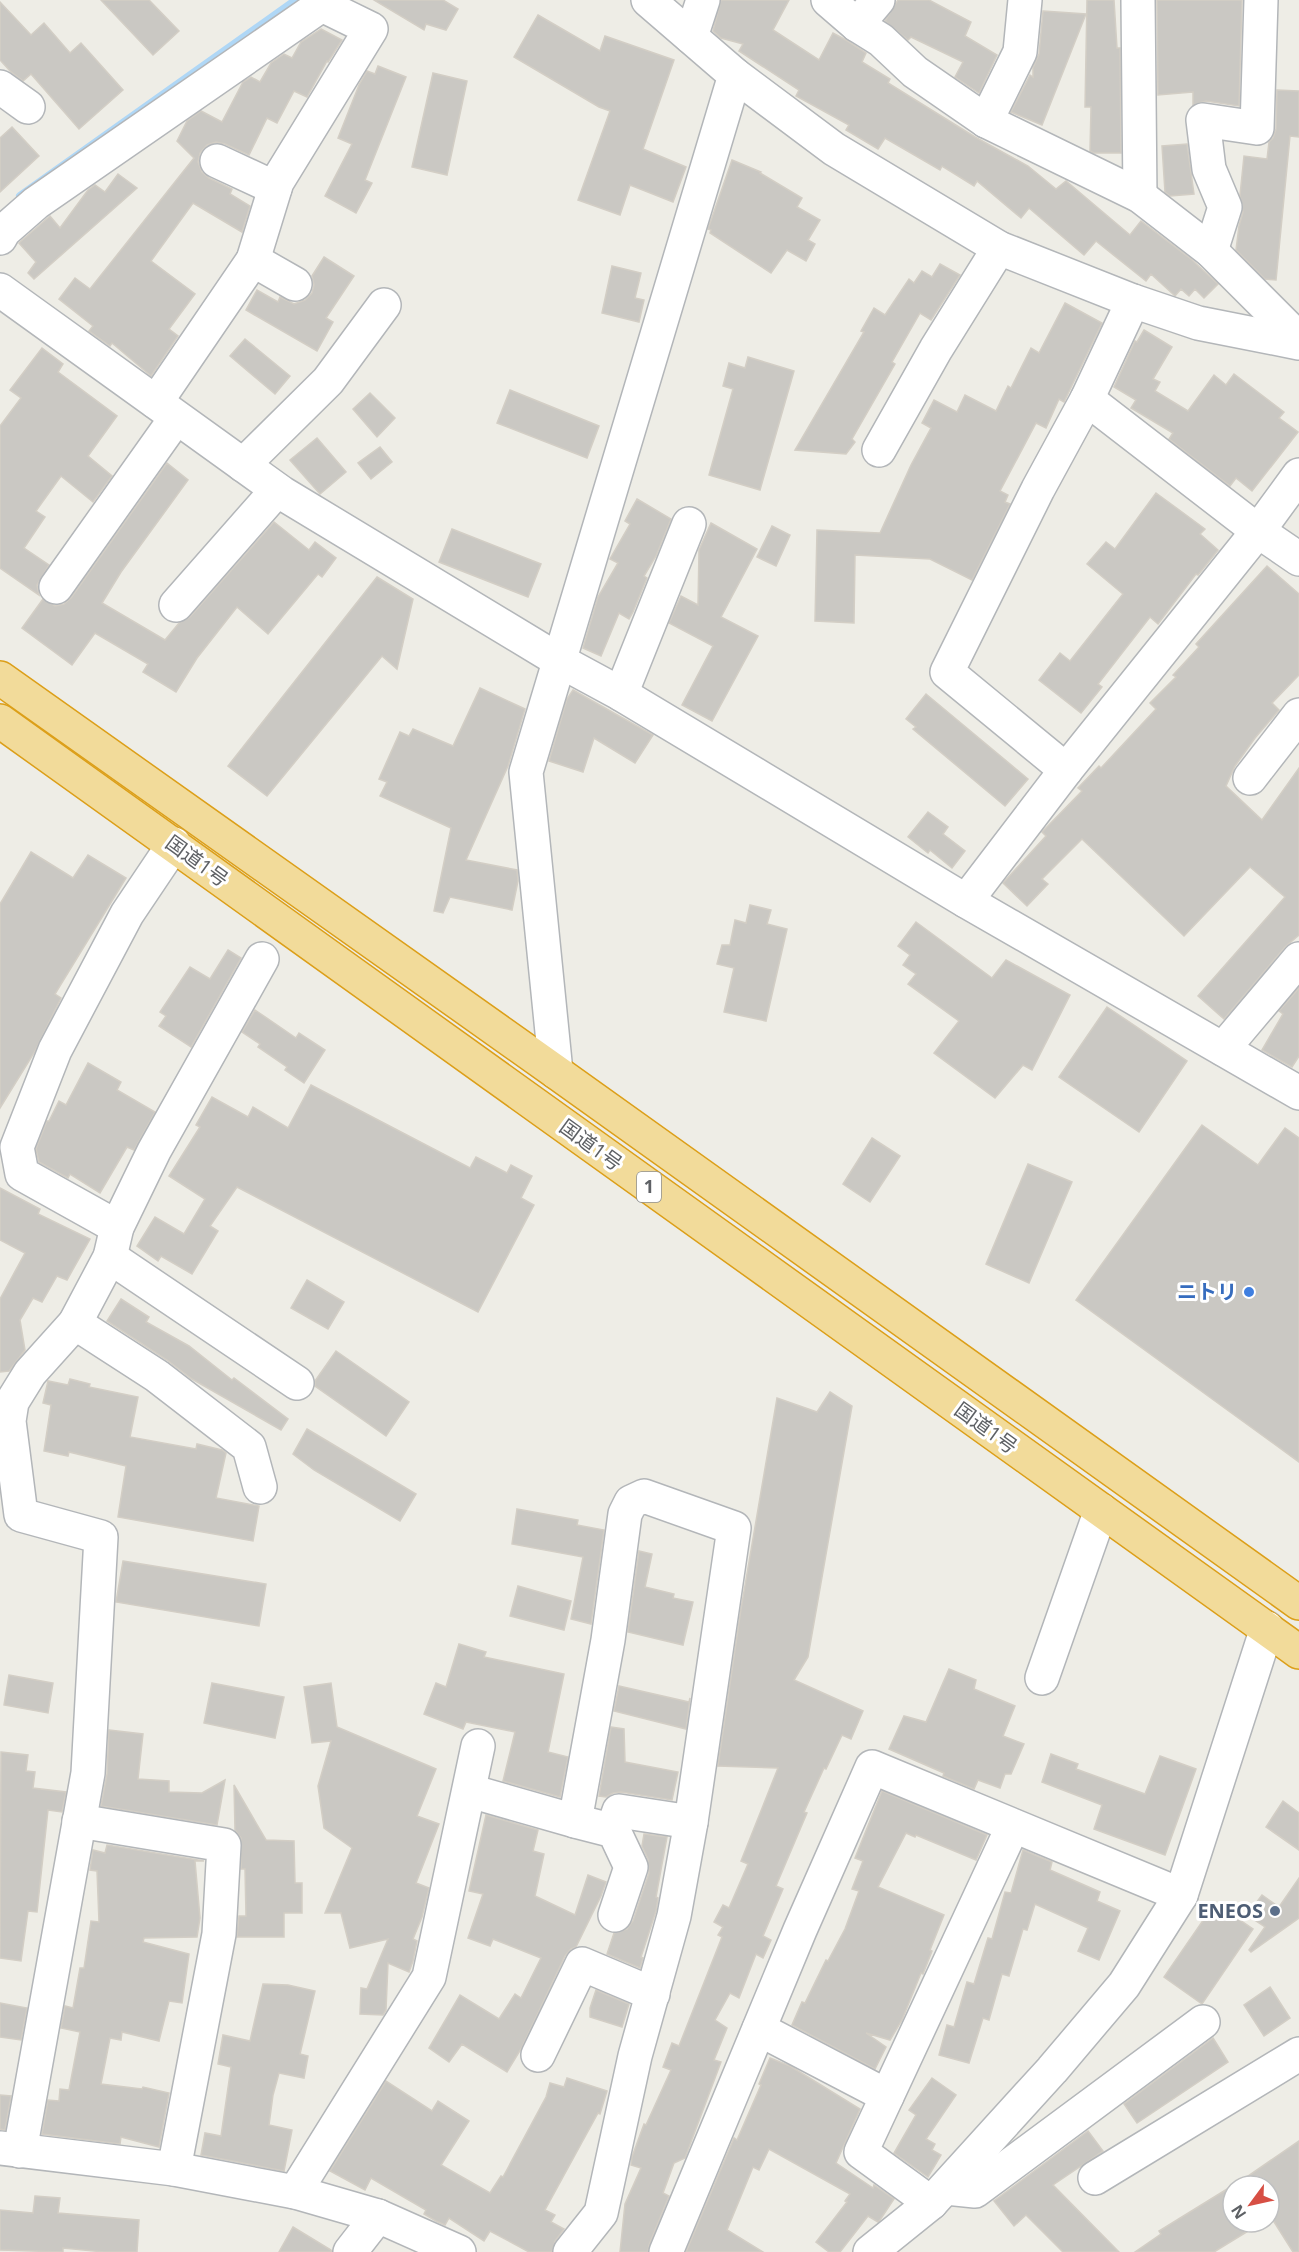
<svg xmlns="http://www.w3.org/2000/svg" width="1299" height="2252" font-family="'Open Sans','Noto Sans JP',sans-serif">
  <rect width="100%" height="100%" fill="#eeede6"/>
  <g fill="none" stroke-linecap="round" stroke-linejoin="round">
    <path stroke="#afd7f6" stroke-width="8" d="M20,196L296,0"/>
  </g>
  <g fill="#cac8c3" stroke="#d3cec5" stroke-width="1.5">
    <path d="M101,0H149L179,31L153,55Z"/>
    <path d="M374,0H443L458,9L446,30L426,24L424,30Z"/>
    <path d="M721,0H789L773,30L819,60L833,33L846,40L866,53L862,62L890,79L888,83L975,137L1028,166L1056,189L1066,181L1130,235L1141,221L1191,259L1218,284L1204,298L1195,289L1189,296L1181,289L1175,296L1174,295L1151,274L1146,281L1096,241L1084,255L1029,208L1021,218L977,181L974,186L942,166L940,170L885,138L878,149L846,130L849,125L796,96L799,90L739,51L743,44L721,38L713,31Z"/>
    <path d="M898,0H929L971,22L965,36L997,55L979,93L955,77L963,62L911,37L908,40L885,21Z"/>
    <path d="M1087,0H1114L1117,48H1120L1121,153H1094L1090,151L1091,107H1085Z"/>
    <path d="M1157,0H1242L1239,106L1206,101L1193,105V92L1158,95Z"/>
    <path d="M0,2L31,35L44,23L70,53L81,43L123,90L79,129L31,74L23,81L10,71L0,60Z"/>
    <path d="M1043,11L1086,14L1042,125L1011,112L1030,75L1033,77V68L1039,54Z"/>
    <path d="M538,15L600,51L605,36L674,60L643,149L686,167L673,202L630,185L620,215L578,200L610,111L599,107L514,57Z"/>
    <path d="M321,29L342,40L328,62L327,61L307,97L294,91L277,123L267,118L249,155L225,144L216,142L207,145L200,153L198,162L202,172L209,178L232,189L230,194L250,206L242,232L193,203L151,261L195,294L169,329L178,336L151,376L112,343L110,346L89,331L93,326L59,299L75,278L90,289L194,158L177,141L187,121L201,111L222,122L243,82L251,77L260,82L271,63L284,54L292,58L301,42Z"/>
    <path d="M378,66L406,77L365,180L372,183L356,213L325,196L352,144L338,138L359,85L367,71L375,74Z"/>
    <path d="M433,73L467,81L447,175L412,167Z"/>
    <path d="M1277,90L1299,91V137L1290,136L1276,280L1265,279L1236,250L1239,226L1243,212L1240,195L1244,156L1267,159L1269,142L1273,138L1276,129Z"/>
    <path d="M12,127L39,156L0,192V138Z"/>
    <path d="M1187,144L1194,194L1170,196L1165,192L1162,146Z"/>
    <path d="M732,160L761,172L760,173L802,198L797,207L820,220L808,240L815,244L806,261L787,250L771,273L710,233L711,230L708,229Z"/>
    <path d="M118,174L137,188L34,279L28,273L36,262L19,243L50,216L60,228L88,190L95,185L105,192Z"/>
    <path d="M324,257L354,276L326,318L333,322L317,351L246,310L257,290L278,302L280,297L294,304L305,300L312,293L314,285L312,276Z"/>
    <path d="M940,264L960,275L931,320L920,313L892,362L895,364L852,439L855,442L846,454L795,450L864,332L861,331L874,308L885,315L909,279L914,283L922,271L932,277Z"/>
    <path d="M612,266L641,273L635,298L644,300L639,322L602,313Z"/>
    <path d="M1065,303L1102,323L1064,402L1059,399L1046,428L1036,423L1000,491L1008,495L1005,502L1010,504L972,580L930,559L855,555L854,623L815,621L817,530L880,533L911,465L931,428L922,423L934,400L957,412L965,395L996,411L1008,386L1011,388L1031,348L1039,353Z"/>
    <path d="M1144,330L1172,347L1153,379L1160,382L1155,391L1188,411L1214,375L1226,385L1234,374L1284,412L1279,418L1298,432L1252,491L1236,478L1230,486L1169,439L1173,433L1131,408L1136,400L1114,387L1135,341L1137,342Z"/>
    <path d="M245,339L290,376L275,394L230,356Z"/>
    <path d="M42,348L63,364L58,372L117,416L88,456L112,476L93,502L61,476L36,511L45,517L24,548L49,565L37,585L39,595L0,568V426L21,398L10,390Z"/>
    <path d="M748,357L794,371L760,490L709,475L733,389L723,386L729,363L745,368Z"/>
    <path d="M510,390L599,426L587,458L497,423Z"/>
    <path d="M370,393L395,418L377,437L353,409Z"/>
    <path d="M317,438L346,472L320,494L290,460Z"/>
    <path d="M380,447L392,462L371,479L358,463Z"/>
    <path d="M167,463L188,480L121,572L102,603L165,640L179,623L190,617L274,522L309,550L315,542L336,558L322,577L318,574L268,634L237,607L197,658L176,692L143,672L148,664L95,633L72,665L22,628L43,599L55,606L64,604L71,598Z"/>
    <path d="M1156,493L1205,529L1200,534L1218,550L1198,575L1196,574L1158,624L1150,617L1098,684L1102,687L1081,713L1039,680L1060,653L1070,661L1123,594L1087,564L1106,542L1115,549Z"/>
    <path d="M637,499L671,519L656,556L644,576L647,578L633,612L629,619L619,613L601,656L583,648L598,597L618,563L610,559L630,524L625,521Z"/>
    <path d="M711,523L757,549L721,617L758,636L712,721L682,705L713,646L669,623L681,596L698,605L699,550Z"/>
    <path d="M772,526L790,535L776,566L757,557Z"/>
    <path d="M452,529L541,564L528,597L439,562Z"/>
    <path d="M1267,566L1299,594V675L1272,703L1279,710L1255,738L1235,766L1226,786L1262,820L1299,768V935L1285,947L1224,1019L1198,996L1285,897L1250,867L1184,936L1082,839L1042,879L1048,884L1027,906L1003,883L1046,836L1042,832L1082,791L1078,788L1099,766L1101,768L1156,709L1150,703L1176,677L1173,675L1199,647L1196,644Z"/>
    <path d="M377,577L413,599L397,669L382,656L267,796L228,766Z"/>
    <path d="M480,688L525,709L508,766L466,860L517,870L518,881L512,910L450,897L443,913L434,911L451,828L380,796L387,782L379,779L400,732L409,736L413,729L453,746Z"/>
    <path d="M573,690L653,735L635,763L594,738L583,772L549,761L567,699Z"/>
    <path d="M926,694L1028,779L1005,806L913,729L916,727L906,719Z"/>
    <path d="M928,812L948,827L943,834L965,851L952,868L930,850L928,853L908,837Z"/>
    <path d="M31,852L73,878L88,855L126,878L55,994L61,998L34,1053L0,1108V904Z"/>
    <path d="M750,905L771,910L767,924L787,929L766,1021L724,1012L734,968L717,964L722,945H730L735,920L746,923Z"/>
    <path d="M916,922L992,978L1006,960L1070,995L1032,1070L1023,1065L995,1098L934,1053L959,1021L908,984L916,974L903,965L910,955L898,946Z"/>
    <path d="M228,950L241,958L191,1047L159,1026L166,1016L160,1012L190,967L210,979Z"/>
    <path d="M1299,988V1056L1292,1067L1262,1050L1283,1014L1279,1011Z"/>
    <path d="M1107,1007L1187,1061L1139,1132L1059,1077Z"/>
    <path d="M255,1010L296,1038L299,1033L325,1050L304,1083L285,1070L287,1067L258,1047L260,1044L242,1032Z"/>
    <path d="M88,1063L121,1082L117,1090L155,1112L134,1150L127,1147L100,1193L70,1174L68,1178L39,1162L36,1149L47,1121H49L59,1101L66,1105Z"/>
    <path d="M311,1085L470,1168L476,1157L507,1173L511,1165L532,1176L521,1198L534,1205L478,1312L237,1187L210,1226L218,1231L192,1274L161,1256L158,1261L137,1246L155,1217L184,1234L205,1199L169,1176L200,1127L196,1125L212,1097L248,1117L253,1107L288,1128Z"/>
    <path d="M1202,1125L1258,1165L1285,1128L1299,1138V1462L1076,1300Z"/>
    <path d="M872,1138L900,1156L870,1202L843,1184Z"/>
    <path d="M1028,1164L1072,1182L1029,1283L986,1264Z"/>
    <path d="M0,1188L40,1209L38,1214L90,1239L67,1280L57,1276L42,1302L33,1298L20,1320L25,1350L9,1371L0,1372V1299L25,1253L0,1240Z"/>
    <path d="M307,1280L344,1302L328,1329L291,1308Z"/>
    <path d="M121,1299L149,1317L146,1322L189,1346L232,1380L234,1378L288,1419L281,1430L192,1379L167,1360L107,1321Z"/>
    <path d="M336,1351L409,1402L386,1436L315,1386V1381Z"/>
    <path d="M70,1379L90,1384L89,1387L138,1397L130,1437L196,1449L197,1444L222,1450L226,1453L216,1498L259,1506L253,1541L118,1517L126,1466L69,1452L68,1456L44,1451L51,1405L43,1403L48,1381L68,1385Z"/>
    <path d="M830,1392L852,1406L808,1657L794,1680L863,1711L851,1739L842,1735L826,1769L824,1768L804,1812L807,1813L776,1886L783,1889L763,1936L771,1940L763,1958L756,1954L739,1998L730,1993L715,2020L727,2028L714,2060L721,2062L685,2158L674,2163L663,2193L669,2196L649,2245L648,2252H620L625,2204L641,2168L631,2165L632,2157L644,2124L646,2125L671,2070L663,2067L672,2043L679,2046L722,1937L718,1935L723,1927L714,1922L723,1905L729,1908L748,1864L741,1861L778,1768L718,1766L741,1609L777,1398L817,1412Z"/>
    <path d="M307,1429L416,1494L400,1521L314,1470L293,1454Z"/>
    <path d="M517,1509L578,1520L577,1525L604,1530L591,1624L571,1619L583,1557L512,1544Z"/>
    <path d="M639,1551L652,1554L645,1587L674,1594L673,1598L693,1602L683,1645L628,1632Z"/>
    <path d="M123,1561L266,1584L259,1626L116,1602Z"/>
    <path d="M518,1586L571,1601L564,1630L510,1616Z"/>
    <path d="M459,1644L486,1652L484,1657L564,1674L548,1752L568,1757L560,1797L503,1781L515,1732L466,1722L463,1729L424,1714L436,1683L446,1687Z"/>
    <path d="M949,1669L976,1680L974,1689L1015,1706L1003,1736L1024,1744L1011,1774H1005L1000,1788L978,1780L974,1789L943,1776L944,1773L889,1749L904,1716L926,1722Z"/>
    <path d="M9,1675L53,1683L48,1713L4,1705Z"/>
    <path d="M212,1683L284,1697L275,1738L204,1723Z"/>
    <path d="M331,1683L337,1727L436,1769L417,1816L439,1824L416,1883L429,1888L422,1917L413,1939L417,1941L413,1961L409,1972L388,1963L386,2010L383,2015L360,2014L361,1988L367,1989L388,1939L350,1948L341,1913H325L352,1848L324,1828L318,1786L331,1741L312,1743L304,1687Z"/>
    <path d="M619,1686L689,1702L690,1698L686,1729L614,1711Z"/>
    <path d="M611,1727L624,1729L625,1762L678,1772L672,1800L621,1792L613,1793L606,1797L599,1796Z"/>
    <path d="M109,1730L143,1734L138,1779L169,1781V1792L202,1793L225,1780L217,1825L101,1806L107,1774Z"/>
    <path d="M1,1752L28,1755L26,1771L35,1772L33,1788L66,1792L62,1812L48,1810L37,1912L28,1911L21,1961L0,1958Z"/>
    <path d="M1051,1754L1078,1764L1076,1769L1145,1794L1160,1756L1196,1769L1165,1855L1094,1829L1102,1805L1042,1782Z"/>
    <path d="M234,1785L266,1840L294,1841L295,1883H302V1913H284V1937H237L239,1916H246L245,1869H241V1838L235,1830Z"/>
    <path d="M882,1791L987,1835L976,1860L916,1835L915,1837L906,1833L878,1887L944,1915L930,1950L932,1951L923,1974L921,1973L902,2020L890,2040L866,2033L886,2047L875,2069L792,2025L802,2002L805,2003L826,1960L828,1961L845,1929L859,1891L852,1889L863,1861L855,1858Z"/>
    <path d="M1283,1801L1299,1813V1850L1266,1827Z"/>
    <path d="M486,1815L538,1830L533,1851L544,1854L535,1896L575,1915L588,1875L606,1882L601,1896L576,1947L571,1949L565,1956L521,2049L507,2072L462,2044L449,2062L429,2048L460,1995L499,2019L515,1994L521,1998L541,1958L493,1939L490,1946L468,1938L483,1894L469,1891Z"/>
    <path d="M644,1834L667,1837L656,1897L658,1898L656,1911L641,1957L643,1958L640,1968L607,1954L614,1933L627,1929L633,1921L649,1873L648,1859L642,1846Z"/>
    <path d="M107,1845L204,1861H195L200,1918L197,1937L144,1938L143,1942L189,1954L182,2003L169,2001L159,2041L122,2032L121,2040L110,2038L101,2084L142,2089L143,2087L169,2093L159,2147L121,2137L120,2144L42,2134L48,2100L59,2101L60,2089L69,2090L80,2032L61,2028L65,2006L73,2008L80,1968H84L91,1921L99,1922L97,1871L90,1870L93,1850L105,1853Z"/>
    <path d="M1023,1850L1052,1862L1050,1870L1100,1892L1097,1901L1120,1911L1099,1960L1078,1951L1088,1928L1035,1904L1027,1930L1023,1929L1009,1976L1002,1974L989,2020L983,2018L969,2063L939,2055L947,2025L954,2027L967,1982L974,1984L988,1938L992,1939L1005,1892L1011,1893Z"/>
    <path d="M1299,1878V1918L1251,1952L1249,1950L1265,1927L1247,1915L1262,1895L1279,1907Z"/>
    <path d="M1215,1903L1253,1929L1202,2004L1164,1977Z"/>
    <path d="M263,1984L288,1985L315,1991L300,2054L308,2056L304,2078L279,2073L273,2095L269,2125L292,2130L284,2171L201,2155L205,2133L221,2136L231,2067L218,2064L223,2035L250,2041Z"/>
    <path d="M1270,1987L1290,2018L1264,2036L1244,2005Z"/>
    <path d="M596,1990L629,2004L622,2027L590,2017V2008Z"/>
    <path d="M0,2003L27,2008L21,2040L0,2037Z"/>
    <path d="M1213,2038L1228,2062L1137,2123L1124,2104Z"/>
    <path d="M770,2058L790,2066L860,2109L836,2163L873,2188L874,2185L894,2199L880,2220L878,2222L868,2216L840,2252H829L816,2242L847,2202L845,2201L850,2194L769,2149L759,2170L753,2167L727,2230L763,2252H686L734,2138L737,2140L761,2085L759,2084Z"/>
    <path d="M567,2078L607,2091L600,2114L598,2113L545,2210L555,2215L551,2222L564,2229L555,2241L552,2252H529L490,2231L484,2241L449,2218L445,2225L436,2221L424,2214L426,2210L371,2178L365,2190L330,2171L386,2081L432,2111L438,2101L469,2121L441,2165L490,2193L501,2176L503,2177L546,2097L550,2083L564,2087Z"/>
    <path d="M932,2078L956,2095L926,2139L935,2144L932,2150L941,2155L928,2177L894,2153L916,2115L909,2110Z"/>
    <path d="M0,2095L11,2096L5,2130L0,2129Z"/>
    <path d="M1088,2131L1103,2151L1053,2185L1119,2252H1063L1026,2215L1014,2226L994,2201Z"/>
    <path d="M1299,2141V2252H1293L1271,2217L1269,2218V2186H1233V2222H1263L1214,2252H1135L1161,2234L1159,2231L1245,2178Z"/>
    <path d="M35,2196L60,2198L58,2213L139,2220L137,2252H104L63,2248V2252L0,2250V2210L33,2213Z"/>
    <path d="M293,2227L331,2250L332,2252H279Z"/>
  </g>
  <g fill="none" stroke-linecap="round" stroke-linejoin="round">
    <defs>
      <g id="minor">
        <path d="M648,0L735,75L834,149L999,248L1133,301L1198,323L1299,343"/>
        <path d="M828,0L857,25L881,40L915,72L986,121L1140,196L1211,251L1299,339"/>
        <path d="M1138,0L1140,196"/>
        <path d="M857,25L878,0"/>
        <path d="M691,37L703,0"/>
        <path d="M0,87L28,107"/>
        <path d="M986,121L1020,52L1025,0"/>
        <path d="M217,161L275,188"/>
        <path d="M0,238L4,231L36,203L329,0"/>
        <path d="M1211,251L1225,207L1209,169L1203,120L1257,128L1261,0"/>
        <path d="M253,260L295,284"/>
        <path d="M0,290L282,493L560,661L621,694L966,901L1299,1093"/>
        <path d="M1087,399L1258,531L1299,559"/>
        <path d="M156,402L253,260L277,182L371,29L322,5"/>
        <path d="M879,450L936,349L999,248"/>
        <path d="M243,465L328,381L384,305"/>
        <path d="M56,587L176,418"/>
        <path d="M176,605L277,490"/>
        <path d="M621,694L689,524"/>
        <path d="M1066,770L947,672L1038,489L1087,399L1133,301"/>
        <path d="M1250,778L1299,715"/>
        <path d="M966,901L1066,770L1258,531L1299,475"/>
        <path d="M1223,1049L1299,959"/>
        <path d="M556,1072L526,772L735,75"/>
        <path d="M117,1227L22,1174L17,1147L55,1050L127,914L174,844"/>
        <path d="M110,1257L297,1383"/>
        <path d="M75,1323L157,1376L249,1447L260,1487"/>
        <path d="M1042,1678L1101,1510"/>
        <path d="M470,1791L575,1821L608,1640L625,1514L631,1502L644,1496L734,1528L691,1822L674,1916L635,2056L601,2213L570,2252"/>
        <path d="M79,1821L224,1845L219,1934L174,2169"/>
        <path d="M575,1821L614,1831L631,1867L615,1915"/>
        <path d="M612,1831L619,1811L691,1822"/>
        <path d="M759,2029L887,2096"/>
        <path d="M538,2055L582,1964L653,1994"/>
        <path d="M0,2148L174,2169L295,2192L378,2216L459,2252"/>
        <path d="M20,2151L88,1773L101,1537L21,1515L9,1421L12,1402L30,1373L75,1323L110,1257L117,1227L154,1151L262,959"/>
        <path d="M1095,2178L1299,2054"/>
        <path d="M946,2188L975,2191L1203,2022"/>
        <path d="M295,2192L429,1977L478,1746"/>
        <path d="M931,2203L861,2152L1013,1826"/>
        <path d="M350,2252L378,2216"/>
        <path d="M666,2252L800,1930L872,1767L1181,1895"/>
        <path d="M870,2252L931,2203L1052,2070L1124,1985L1181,1895L1267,1628"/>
      </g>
      <g id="highway">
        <path d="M0,678L556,1072L1299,1603"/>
        <path d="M0,721L1299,1652"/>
      </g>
    </defs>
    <use href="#minor" stroke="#b3b6b9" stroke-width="36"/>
    <use href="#highway" stroke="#dc9f19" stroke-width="36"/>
    <use href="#minor" stroke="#fff" stroke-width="33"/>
    <use href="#highway" stroke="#f2db9a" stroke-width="33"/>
  </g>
  <circle fill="#3f7fe0" stroke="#fff" stroke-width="2" cx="1249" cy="1292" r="6"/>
  <circle fill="#5c6f8a" stroke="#fff" stroke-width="2" cx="1275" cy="1911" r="6"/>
  <g text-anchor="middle" stroke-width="6" stroke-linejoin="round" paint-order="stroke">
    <rect fill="#fff" stroke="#8e9093" stroke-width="1.5" x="637" y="1172" width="24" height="30" rx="4.5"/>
    <g font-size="18" font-weight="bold" fill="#5e6165">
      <text x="649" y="1193">1</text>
    </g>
    <g font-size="20" fill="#5e6165" stroke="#fff">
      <text transform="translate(197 861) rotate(36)" y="7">国道1号</text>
      <text transform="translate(591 1145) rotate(36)" y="7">国道1号</text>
      <text transform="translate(986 1428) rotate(36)" y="7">国道1号</text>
    </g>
    <g font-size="20" font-weight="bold" fill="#366cbe" stroke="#fff" text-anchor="end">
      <text x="1237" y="1299">ニトリ</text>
    </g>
    <g font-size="20" font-weight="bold" fill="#4e5e75" stroke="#fff" text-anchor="end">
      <text x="1263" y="1918">ENEOS</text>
    </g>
  </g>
  <g transform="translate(1251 2204) rotate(237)"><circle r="28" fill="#ffffff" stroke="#bfc0c1" stroke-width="1.5"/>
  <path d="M0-4.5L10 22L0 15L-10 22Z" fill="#d74f44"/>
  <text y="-9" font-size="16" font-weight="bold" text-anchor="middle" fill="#5e6165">N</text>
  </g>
</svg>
